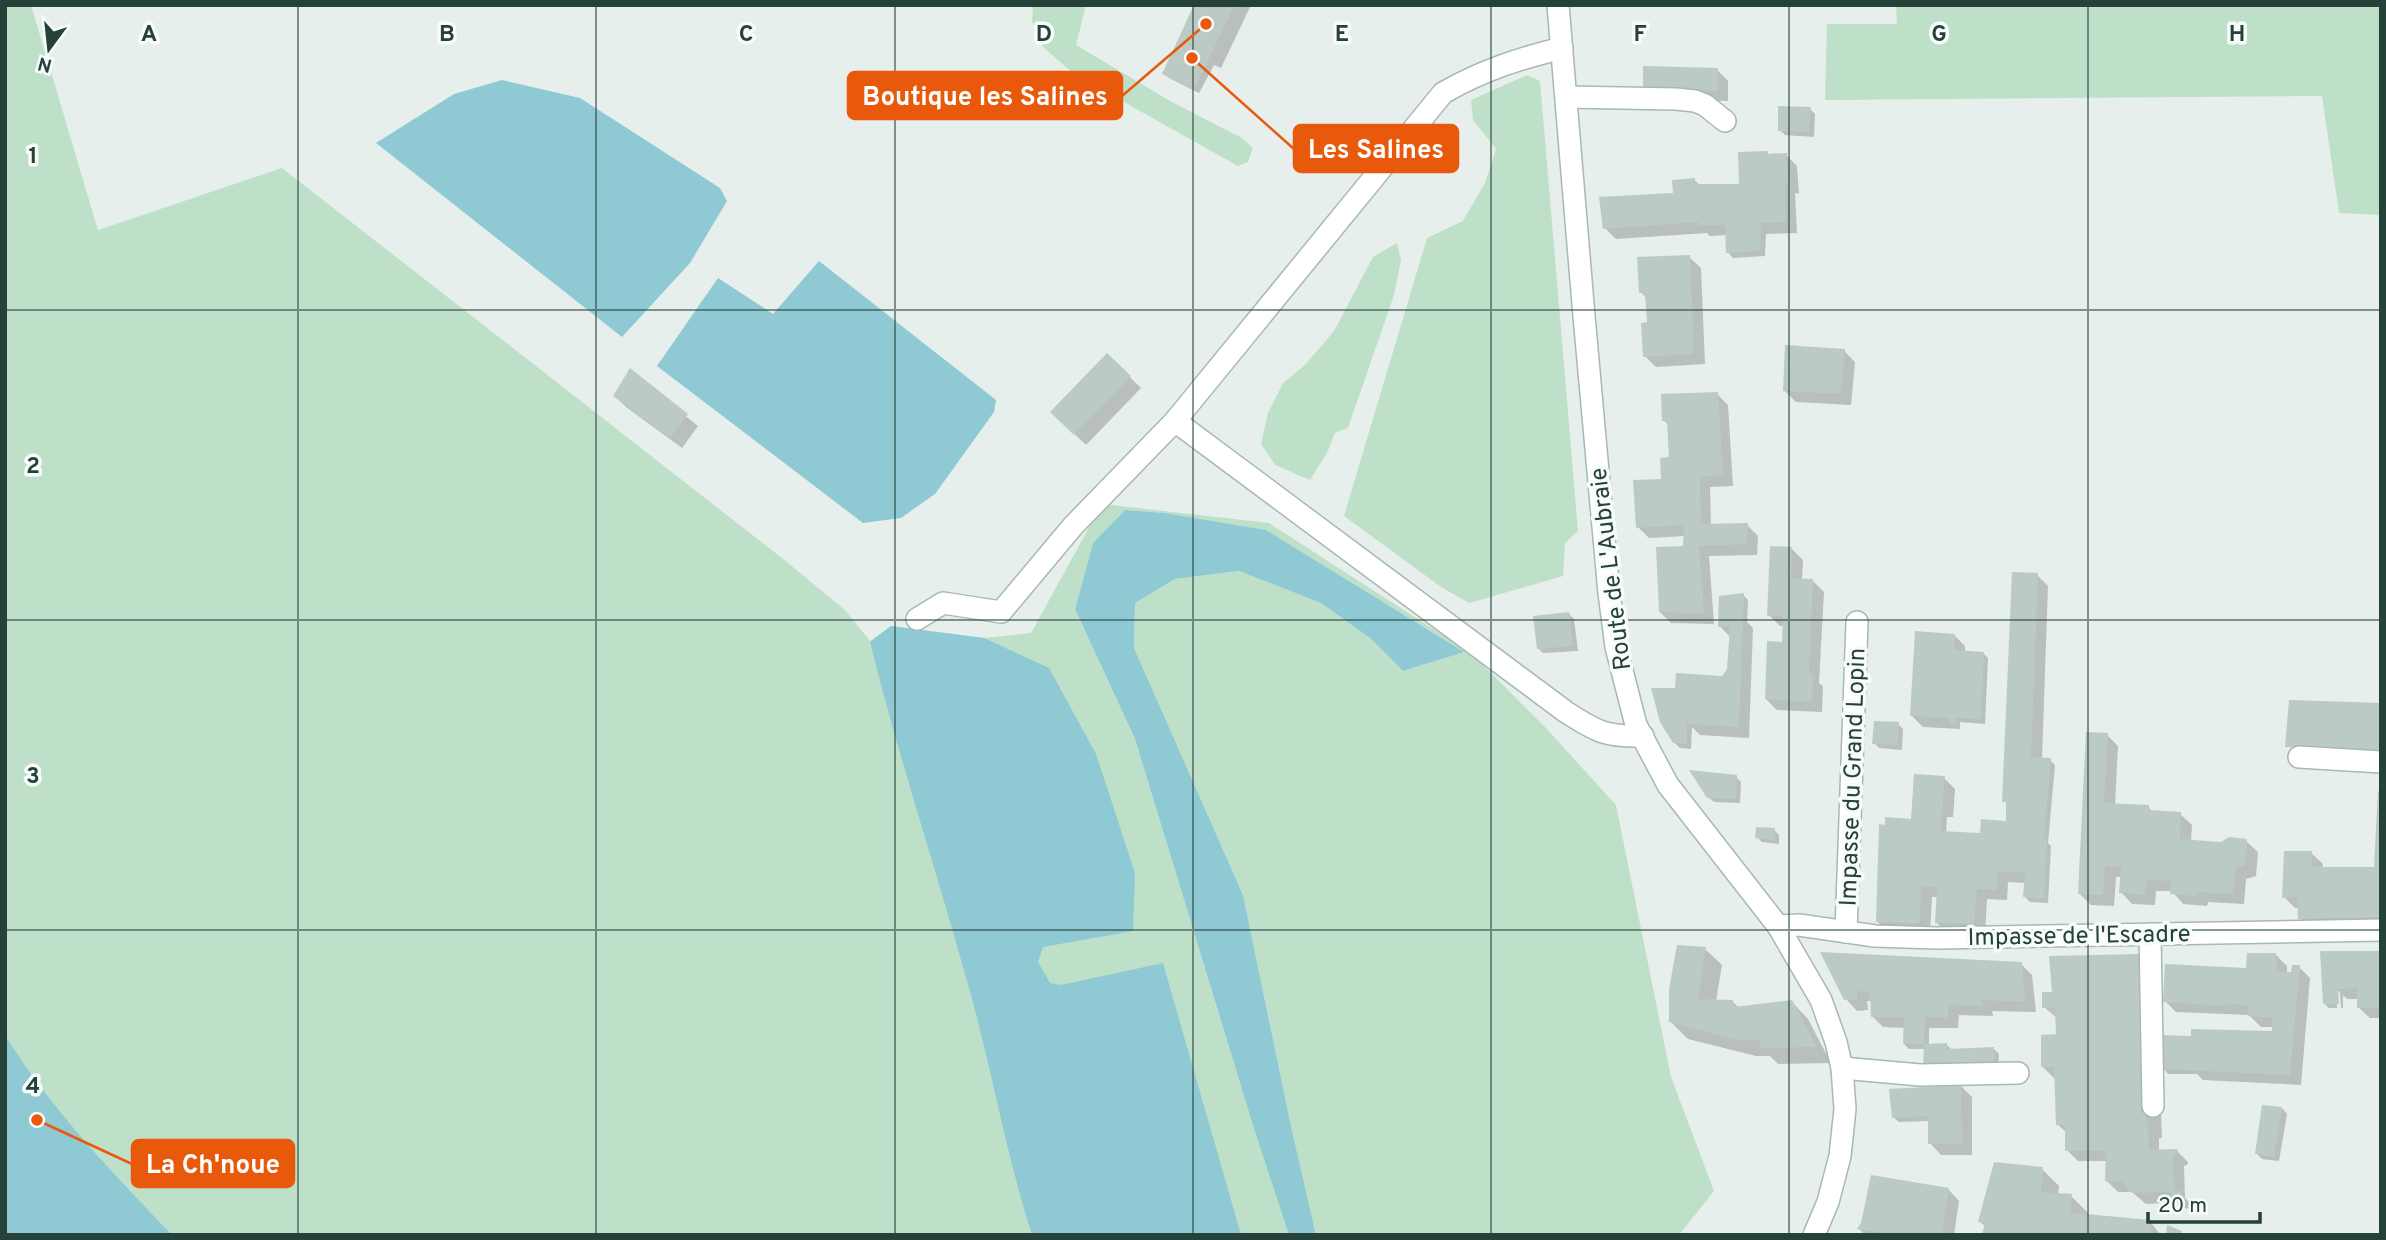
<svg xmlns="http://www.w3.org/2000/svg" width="2386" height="1240" font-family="Overpass,sans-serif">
  <rect width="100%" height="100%" fill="#e6efeb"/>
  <g fill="#bfe0c8">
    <path d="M5,5H31L98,230L282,168L782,558L845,610L870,641L891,626L984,638L1031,633L1102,504L1269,523L1472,654L1546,728L1616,805L1671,1077L1714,1191L1679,1235H1316L1291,1126L1243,895L1134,648L1135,603L1175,579L1239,571L1321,603L1370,638L1403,671L1463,652L1266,530L1165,513L1125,510L1093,543L1075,609L1135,739L1255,1132L1289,1235H172C112,1172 51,1109 5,1035Z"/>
    <path d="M1033,5H1086L1076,45L1170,101L1242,138L1253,148L1248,162L1238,166L1074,74L1043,47L1032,21Z"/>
    <path d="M1896,5H2381V215L2339,213L2322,96L1825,100L1827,24H1897Z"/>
    <path d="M1527,75L1540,81L1578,531L1565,543L1563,576L1469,603L1441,587L1344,516L1427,238L1463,221L1485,183L1496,149L1473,120L1471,100Z"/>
    <path d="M1397,243L1401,260L1394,295L1348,428L1335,433L1327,453L1310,480L1275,465L1261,444L1268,413L1283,383L1305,365L1334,331L1373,257Z"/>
  </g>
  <g fill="#8ec9d4">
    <path d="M502,80L580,98L720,188L727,201L690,263L622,337L376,143L454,94Z"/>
    <path d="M819,261L996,400L994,412L935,494L901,518L863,523L657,366L718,278L773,314Z"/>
    <path d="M1125,510L1165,513L1266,530L1464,652L1403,671L1370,638L1321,603L1239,571L1175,579L1135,603L1134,648L1243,895L1291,1126L1316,1235H1289L1255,1132L1135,739L1075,609L1093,543Z"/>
    <path d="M891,626L984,638L1049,668L1096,754L1135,873L1133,931L1043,947L1038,962L1050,983L1061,985L1163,963L1241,1235H1032C1006,1154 992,1070 969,988C937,872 899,759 870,642Z"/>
    <path d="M5,1035C51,1109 112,1172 172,1235H5Z"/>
  </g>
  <g fill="#0003">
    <path d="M1196,5H1251L1221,68L1214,65L1199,93L1169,78L1164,73Z"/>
    <path d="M1717,70L1728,81V101L1656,100Z"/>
    <path d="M1810,109L1815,114L1814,137L1785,135L1780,130Z"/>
    <path d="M1786,155L1797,166L1799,194L1795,193L1797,233L1766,234L1765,256L1733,258L1728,252L1727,235L1710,236L1707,233L1616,239L1605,228L1675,194L1694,180L1700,185L1741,186Z"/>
    <path d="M1689,257L1701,268L1705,364L1656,367L1645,356L1649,324L1647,299L1641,292Z"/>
    <path d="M1844,351L1855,362L1851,405L1796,402L1785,391Z"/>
    <path d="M1107,355L1141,388L1086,445L1063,423Z"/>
    <path d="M630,371L698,426L682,448L626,407L615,396Z"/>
    <path d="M1717,394L1728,405L1733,486L1710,487L1711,526L1747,525L1758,536L1757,555L1709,556L1714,624L1671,623L1660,612L1685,548V536L1649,538L1638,527L1663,480L1671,459L1669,425L1663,420Z"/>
    <path d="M1792,549L1803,560L1802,580L1813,581L1824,592L1819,683L1823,686L1822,712L1777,710L1766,699L1783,644L1784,626H1780L1769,615Z"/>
    <path d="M2037,575L2048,586L2042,759L2050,760L2055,765L2048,843L2051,846L2048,903L2030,902L2025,897L2026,883L2008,882L2007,900L1987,899L1985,934H1948L1937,923L1939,897H1932L1930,933H1888L1877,921L1912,821L1944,778L1955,789L1953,817H1947L1946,834L1982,835L2007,823L2008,805L2004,801Z"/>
    <path d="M1743,595L1748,600L1747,622L1753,628L1749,738L1700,735L1692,727L1691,749L1680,748L1674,742L1676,689L1723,677L1729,670L1731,638L1720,626Z"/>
    <path d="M1569,614L1574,619L1578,651L1543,653L1538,648Z"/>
    <path d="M1954,635L1965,646V652L1983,653L1988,658L1985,724L1960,722V729L1923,727L1912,716Z"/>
    <path d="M1898,724L1903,729L1902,750L1879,748L1874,743Z"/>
    <path d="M2107,735L2118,746L2115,805L2148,807L2153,812L2180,814L2192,825L2191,842L2221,844L2246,841L2258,852L2256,876L2246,879L2244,904L2208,902L2207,906L2183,904L2172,891H2156L2155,905L2132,904L2121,892L2122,877H2116L2114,906L2091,905L2080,894Z"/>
    <path d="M1736,777L1741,782L1740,803L1714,802L1708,797Z"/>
    <path d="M2381,793V928L2311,929L2300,918L2299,908H2295L2284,897L2311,853L2323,864L2322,869H2376Z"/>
    <path d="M1774,830L1779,835V844L1762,842L1757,837Z"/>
    <path d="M1705,949L1722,965L1716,1001H1732L1739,1008L1792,1002L1808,1019L1831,1063L1778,1064L1770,1056H1756L1688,1039L1671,1022Z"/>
    <path d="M2321,953H2381V1018H2370L2358,1007V999H2347L2343,995V1008H2341L2340,992L2336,989L2337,1008H2329L2324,1003Z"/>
    <path d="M1823,954L2021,964L2032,975L2036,1012L1992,1011L1993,1016L1959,1015L1958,1028H1929V1046L1947,1045L1952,1050L1994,1049L1999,1054L1998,1070L1926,1049H1909L1904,1044L1905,1028L1883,1027L1872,1016V1001H1867L1868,1010L1857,1011L1846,999Z"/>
    <path d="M2276,955L2287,966V974H2293L2299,967L2310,978L2301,1085L2203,1080L2197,1074H2168L2163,1068L2193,1038L2273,1033L2274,1027H2261L2249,1015L2176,1012L2165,1001L2247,970Z"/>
    <path d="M2044,994L2158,1045L2162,1138H2159V1151H2177L2188,1162L2187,1165L2184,1166L2185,1198L2191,1204V1209L2183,1208L2177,1202L2146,1204L2132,1192H2118L2107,1181L2108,1161H2078L2067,1150V1133L2057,1124L2056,1080L2042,1066L2058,1035L2057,1018L2044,1007Z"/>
    <path d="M1961,1086L1972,1097V1155H1941L1930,1143V1121L1899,1122L1893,1117Z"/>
    <path d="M2282,1108L2287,1114L2279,1161L2262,1159L2257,1154Z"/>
    <path d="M2042,1169L2059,1186L2058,1195L2071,1196L2088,1213L2087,1216L2150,1222L2161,1235H1984L1986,1227L1980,1222Z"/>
    <path d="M1948,1189L1959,1201L1954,1235H1865L1859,1229Z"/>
  </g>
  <g fill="#bbcac4">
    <path d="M1194,5H1235L1194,89L1162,74Z"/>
    <path d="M1643,66L1718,68V91L1643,90Z"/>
    <path d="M1778,106L1811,107L1809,132L1778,131Z"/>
    <path d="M1768,151V154L1787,153L1788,183H1785L1786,222L1761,223L1760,251L1726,253L1725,225L1698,226V222L1603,229L1599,197L1673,193L1672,180L1695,178V184H1739L1738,152Z"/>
    <path d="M1690,255L1694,354L1643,357L1641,323L1647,322L1645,293H1639L1637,257Z"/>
    <path d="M1785,345L1845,349L1841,394L1783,391Z"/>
    <path d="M1107,353L1131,376L1074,435L1050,412Z"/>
    <path d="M630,368L688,414L670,438L613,396Z"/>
    <path d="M1718,392L1723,475L1700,477L1701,524L1748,523L1747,544L1699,546L1704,614L1659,612L1656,547L1683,546L1684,525L1636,528L1633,480L1661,479L1660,458L1669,457L1667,421H1662L1661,394Z"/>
    <path d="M1770,546L1792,547L1791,578L1813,579L1809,673L1813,674L1812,702L1765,699L1767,641L1782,642L1783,616H1767Z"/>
    <path d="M2012,572L2038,573L2031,757L2051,758L2044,839H2047L2044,899L2023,897L2025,872H1998L1997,890L1977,889L1974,924L1935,923L1937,887H1922L1919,923L1876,922L1879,824L1885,825V817L1911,819L1914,774L1945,776L1941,831L1980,833L1981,819L2006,821V802H2002Z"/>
    <path d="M1744,593L1739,727L1687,724V744L1673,743L1660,722L1651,688H1675L1676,673L1722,676L1727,669L1730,626L1718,627L1719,596Z"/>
    <path d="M1569,612L1573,646L1537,649L1533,616Z"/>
    <path d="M1915,631L1955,634L1954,650L1984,652L1981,719L1956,718L1955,725L1949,724V718L1910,716Z"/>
    <path d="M2289,700L2381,703V751L2285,747Z"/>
    <path d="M1874,721L1899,722L1897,745L1872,744Z"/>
    <path d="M2086,732L2108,733L2104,803L2149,805V810L2181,812L2180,839L2221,842L2229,837L2247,839L2245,865L2235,868L2233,894L2197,892L2196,896L2170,894L2171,881L2146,880L2145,895L2119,893L2121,867L2105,866L2103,895L2078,894Z"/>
    <path d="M1689,770L1737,775L1736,799L1707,798Z"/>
    <path d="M2378,791H2381V917L2298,919L2297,897L2282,898L2284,851H2312V867H2374Z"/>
    <path d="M1756,827L1775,828L1774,840L1755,838Z"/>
    <path d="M1677,945L1706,947L1698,999L1733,1000L1734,1007L1792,1000L1817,1047L1760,1048L1759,1040H1738L1669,1022V989Z"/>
    <path d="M2320,951H2381V1008H2357V988L2338,989L2339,1004H2323Z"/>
    <path d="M1820,952L2022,962L2025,1002L1982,1000V1006L1948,1004V1018L1925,1017L1924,1044H1903L1904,1017H1871L1870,992L1857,991V1000H1844Z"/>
    <path d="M2247,953H2276L2277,972H2291L2292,965H2300L2290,1075L2161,1069L2162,1035L2191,1036V1029L2272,1031V1018L2248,1016L2249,1005L2227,1004L2226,1006L2163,1002L2165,964L2246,968Z"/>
    <path d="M2140,954L2146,1122H2148L2149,1150L2178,1149L2176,1155H2173L2175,1191H2181V1198H2170L2171,1192L2134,1193L2129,1192L2123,1182L2105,1181L2106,1151H2065V1125H2056L2054,1067H2041V1035L2056,1034L2055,1008H2042V992H2052L2049,956Z"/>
    <path d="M1947,1043V1049L1994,1047V1065L1923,1068L1924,1044Z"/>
    <path d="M1961,1085L1962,1144H1928V1116L1892,1118L1889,1089Z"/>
    <path d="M2262,1105L2282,1107L2274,1157L2255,1154Z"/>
    <path d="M1994,1162L2043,1167L2041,1192L2072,1194L2070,1215L2075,1213L2151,1220L2150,1235H1982L1985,1223L1978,1222Z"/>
    <path d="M1871,1175L1949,1188L1942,1235H1897L1857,1229L1861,1223Z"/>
    <path d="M2167,1225L2182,1231L2181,1235H2166Z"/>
  </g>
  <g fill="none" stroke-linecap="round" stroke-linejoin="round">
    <defs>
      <g id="minor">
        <path d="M1558,5L1584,316L1609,593L1616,647L1636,725L1668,785L1778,926L1821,1000L1836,1042L1842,1068L1845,1109L1840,1156L1828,1202L1814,1235"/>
        <path d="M1562,48C1518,59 1483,70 1443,93L1175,421L1566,712C1597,732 1606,737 1643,736"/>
        <path d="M1566,97L1676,99L1695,101L1705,105L1725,121"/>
        <path d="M917,619L943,603L1001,612L1073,526L1175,421"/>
        <path d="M2299,757L2381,762"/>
        <path d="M1778,926L1799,925L1875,936L1936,938L2381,930"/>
        <path d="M1846,932L1857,622"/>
        <path d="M2150,934L2153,1106"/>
        <path d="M1842,1068L1920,1075L2018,1073"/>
      </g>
    </defs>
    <use href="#minor" stroke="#a8b8b2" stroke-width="24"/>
    <use href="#minor" stroke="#fff" stroke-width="21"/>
  </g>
  <path fill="none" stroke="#24423a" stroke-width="2" stroke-opacity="0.55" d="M298,5V1235M596,5V1235M895,5V1235M1193,5V1235M1491,5V1235M1789,5V1235M2088,5V1235M5,310H2381M5,620H2381M5,930H2381"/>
  <g text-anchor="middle" stroke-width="7" stroke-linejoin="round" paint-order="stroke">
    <g font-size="24" fill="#24423a" stroke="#f7fbf9">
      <text transform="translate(1610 569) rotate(-97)" y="8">Route de L'Aubraie</text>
      <text transform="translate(1852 777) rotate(-88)" y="8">Impasse du Grand Lopin</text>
      <text transform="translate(2079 935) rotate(-1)" y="8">Impasse de l'Escadre</text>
    </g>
  </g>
  <g font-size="23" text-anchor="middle" font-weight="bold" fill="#24423a" stroke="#f7fbf9" stroke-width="7" stroke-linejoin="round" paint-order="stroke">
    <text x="149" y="41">A</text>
    <text x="447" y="41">B</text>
    <text x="746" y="41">C</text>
    <text x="1044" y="41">D</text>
    <text x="1342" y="41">E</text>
    <text x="1640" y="41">F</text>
    <text x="1939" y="41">G</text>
    <text x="2237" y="41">H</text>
    <text x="33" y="163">1</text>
    <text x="33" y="473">2</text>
    <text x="33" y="783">3</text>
    <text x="33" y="1093">4</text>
  </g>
  <path fill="none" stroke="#e8590c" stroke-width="2.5" d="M1206 24L1122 96M1192 58L1294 149M37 1120L132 1164"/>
  <g fill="#e8590c" stroke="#f7fbf9" stroke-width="2.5">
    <circle cx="1206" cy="24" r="7"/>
    <circle cx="1192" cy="58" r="7"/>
    <circle cx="37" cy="1120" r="7"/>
  </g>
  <g fill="#e8590c" stroke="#e8590c" stroke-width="2.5">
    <rect x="848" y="72" width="274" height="47" rx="7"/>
    <rect x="1294" y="125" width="164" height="47" rx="7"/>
    <rect x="132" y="1140" width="162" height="47" rx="7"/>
  </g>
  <g font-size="26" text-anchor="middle" font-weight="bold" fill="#fff">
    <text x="985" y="105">Boutique les Salines</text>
    <text x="1376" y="158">Les Salines</text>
    <text x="213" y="1173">La Ch'noue</text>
  </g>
  <rect width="2386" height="1240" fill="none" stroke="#24423a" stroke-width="14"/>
  <g transform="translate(49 49) rotate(195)" stroke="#f7fbf9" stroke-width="5" paint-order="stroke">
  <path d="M0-5L12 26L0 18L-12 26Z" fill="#24423a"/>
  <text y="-10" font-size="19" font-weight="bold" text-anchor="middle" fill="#24423a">N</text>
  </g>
  <path d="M2148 1212v10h112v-10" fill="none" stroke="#24423a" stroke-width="3.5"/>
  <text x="2158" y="1212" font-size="21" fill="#24423a" stroke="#f7fbf9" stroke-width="5" paint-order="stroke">20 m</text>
</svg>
